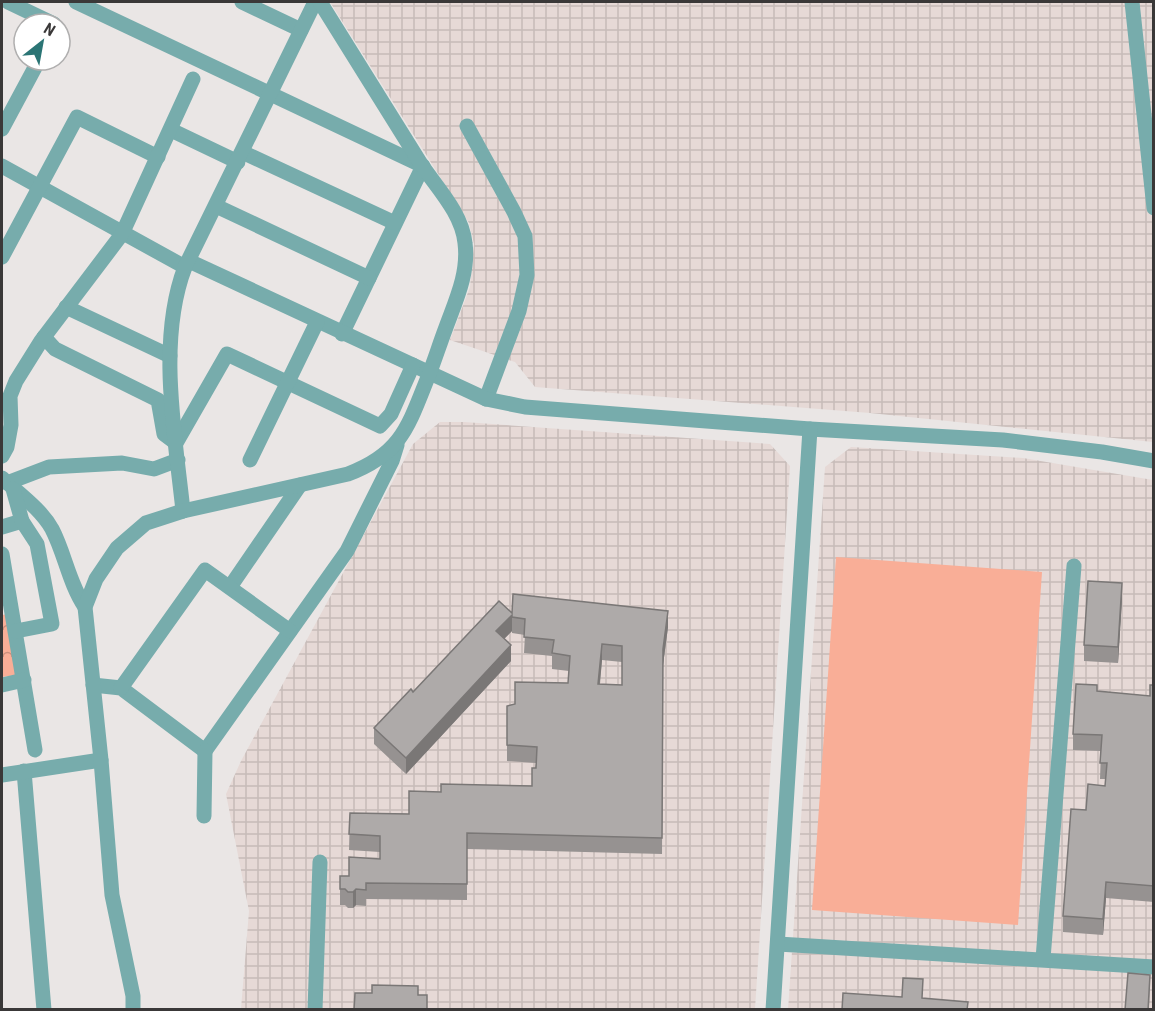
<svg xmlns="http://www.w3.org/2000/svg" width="1155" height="1011" font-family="'Roboto Condensed',sans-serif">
  <defs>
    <pattern id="industrial-grid" width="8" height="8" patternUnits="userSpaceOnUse" patternTransform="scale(1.5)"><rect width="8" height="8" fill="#e6d9d6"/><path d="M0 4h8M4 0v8" fill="none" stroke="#c6bbb8"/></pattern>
    <pattern id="park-crowns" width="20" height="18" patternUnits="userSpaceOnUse" patternTransform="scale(1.5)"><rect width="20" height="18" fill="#f9ae97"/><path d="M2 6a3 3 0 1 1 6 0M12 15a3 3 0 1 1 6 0" fill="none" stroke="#cb8f7c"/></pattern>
  </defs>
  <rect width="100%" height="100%" fill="#eae6e5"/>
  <g fill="url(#industrial-grid)">
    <path d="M330,2H1153V442L870,413L535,387L515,362L450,340L470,287L474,244L469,223Z"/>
    <path d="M440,422H464L770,444L790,466L755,1009H241L249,911L226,794L241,761L413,444Z"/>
    <path d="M851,447L1023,458L1153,480V1009L788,1010L825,467Z"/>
  </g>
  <path fill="url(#park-crowns)" d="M8,614L17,675L2,677V615Z"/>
  <path fill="#f9ae97" d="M836,557L1042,572L1018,925L812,910Z"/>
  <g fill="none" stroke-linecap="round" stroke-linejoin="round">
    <g stroke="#77acac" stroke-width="15">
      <path d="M8,2L54,24"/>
      <path d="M76,2L423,166L342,334"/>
      <path d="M242,2L301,30"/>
      <path d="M1132,2L1154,208"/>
      <path d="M467,126L514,212L525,236L527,275L519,311L486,399"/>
      <path d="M2,129L39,60"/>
      <path d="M171,130L238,162"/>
      <path d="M242,152L395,223"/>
      <path d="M2,166L185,267"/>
      <path d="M216,206L369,278"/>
      <path d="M2,257L77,117L158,157"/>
      <path d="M189,261L486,399L525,407L810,429L1003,440L1102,452L1154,461"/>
      <path d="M66,307L170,356"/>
      <path d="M44,337L55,349L158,400L164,434L176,443L227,354L380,426L391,414L413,365"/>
      <path d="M2,456L7,447L11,425L10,396L16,381L41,341L122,234L193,79"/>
      <path d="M250,460L317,322"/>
      <path d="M2,478C18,493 41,509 52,529C65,554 69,583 85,607"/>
      <path d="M7,483L49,467L122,463L154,469L178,460"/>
      <path d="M183,511C175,434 157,340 185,267L315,2"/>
      <path d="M2,527L22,521L13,489"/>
      <path d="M2,554L35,750"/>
      <path d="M230,587L300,485"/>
      <path d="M16,631L52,624L37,544L22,521"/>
      <path d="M2,685L24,680"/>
      <path d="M93,685L121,688L205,751L347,551L392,461L397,445"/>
      <path d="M121,688L205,570L290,631"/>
      <path d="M24,771L44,1010"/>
      <path d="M2,775L101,760"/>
      <path d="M204,816L205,751"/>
      <path d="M778,944L1154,967"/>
      <path d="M1043,959L1074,566"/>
      <path d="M133,1010V996L112,895L101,760L85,607L96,579L117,548L146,523L183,511L348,474C401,454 408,427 428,377C434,362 439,346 445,330C455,302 469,274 465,243C462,213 437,188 421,164C387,110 354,56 320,2"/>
      <path d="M315,1010L320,862"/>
      <path d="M773,1010L810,429"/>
    </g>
  </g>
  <g fill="#969291" fill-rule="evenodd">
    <path d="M1122,599L1118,663L1084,661V645Z"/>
    <path d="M512,613L668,627L663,665L662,854L467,849V900L366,899V906L356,905L353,908H348L345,905H340V876H349L380,859V852L349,850L350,813L409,814L441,792L532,786L536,763L507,761V706L515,704L568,683L569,671L552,669V656L524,653L525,635L512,633V631L504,639L511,661L406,774L374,744V728L413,692ZM602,660L622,662V685L600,684Z"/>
    <path d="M1154,685V902L1106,898L1103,935L1063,932V916L1086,810L1105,786L1106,779H1100L1101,751L1073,750V734L1097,691L1150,696Z"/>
  </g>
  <g fill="#7a7776">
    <path d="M1122,583V599L1118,663V647Z"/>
    <path d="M668,611V627L663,665L662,854L663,649Z"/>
    <path d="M512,615V631L496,647V631Z"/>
    <path d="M602,644V660L598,700V684Z"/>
    <path d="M511,645V661L406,774V758Z"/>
    <path d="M1106,882V898L1103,935V919Z"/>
    <path d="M356,889V905L353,908V892Z"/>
    <path d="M1150,975L1149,1010H1148Z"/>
  </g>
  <g fill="#aeaaa9" stroke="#7a7776" stroke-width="1.5" fill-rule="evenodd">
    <path d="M1088,581L1122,583L1118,647L1084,645Z"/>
    <path d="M513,594L668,611L663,649L662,838L467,833V884L366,883V890L356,889L353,892H348L345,889H340V876H349V857L380,859V836L349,834L350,813L409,814V791L441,792V784L532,786V768H536L537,747L507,745V706L515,704V682L568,683L570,656L552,653L554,640L524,637L525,619L512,617V615L496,631L511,645L406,758L374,728L411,689L413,692L499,601L512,613ZM602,644L622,646V685L598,684Z"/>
    <path d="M1076,684L1097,685V691L1150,696V685H1154V886L1106,882L1103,919L1063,916L1071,809L1086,810L1088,784L1105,786L1107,763H1100L1102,735L1073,734Z"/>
    <path d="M1128,973L1150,975L1148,1010H1125Z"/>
    <path d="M903,978L923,979L922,998L968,1002L967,1010H842L843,993L902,997Z"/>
    <path d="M372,985L418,986V995H427V1010H354L355,993H372Z"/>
  </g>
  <rect width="1155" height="1011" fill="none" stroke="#3a3838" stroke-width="6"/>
  <g transform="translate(42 42) rotate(31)"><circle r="28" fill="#ffffff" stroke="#b0afaf" stroke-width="1.5"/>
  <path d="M0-4.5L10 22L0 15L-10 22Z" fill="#2b7575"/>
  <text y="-9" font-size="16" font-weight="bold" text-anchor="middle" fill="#3a3838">N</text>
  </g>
</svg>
